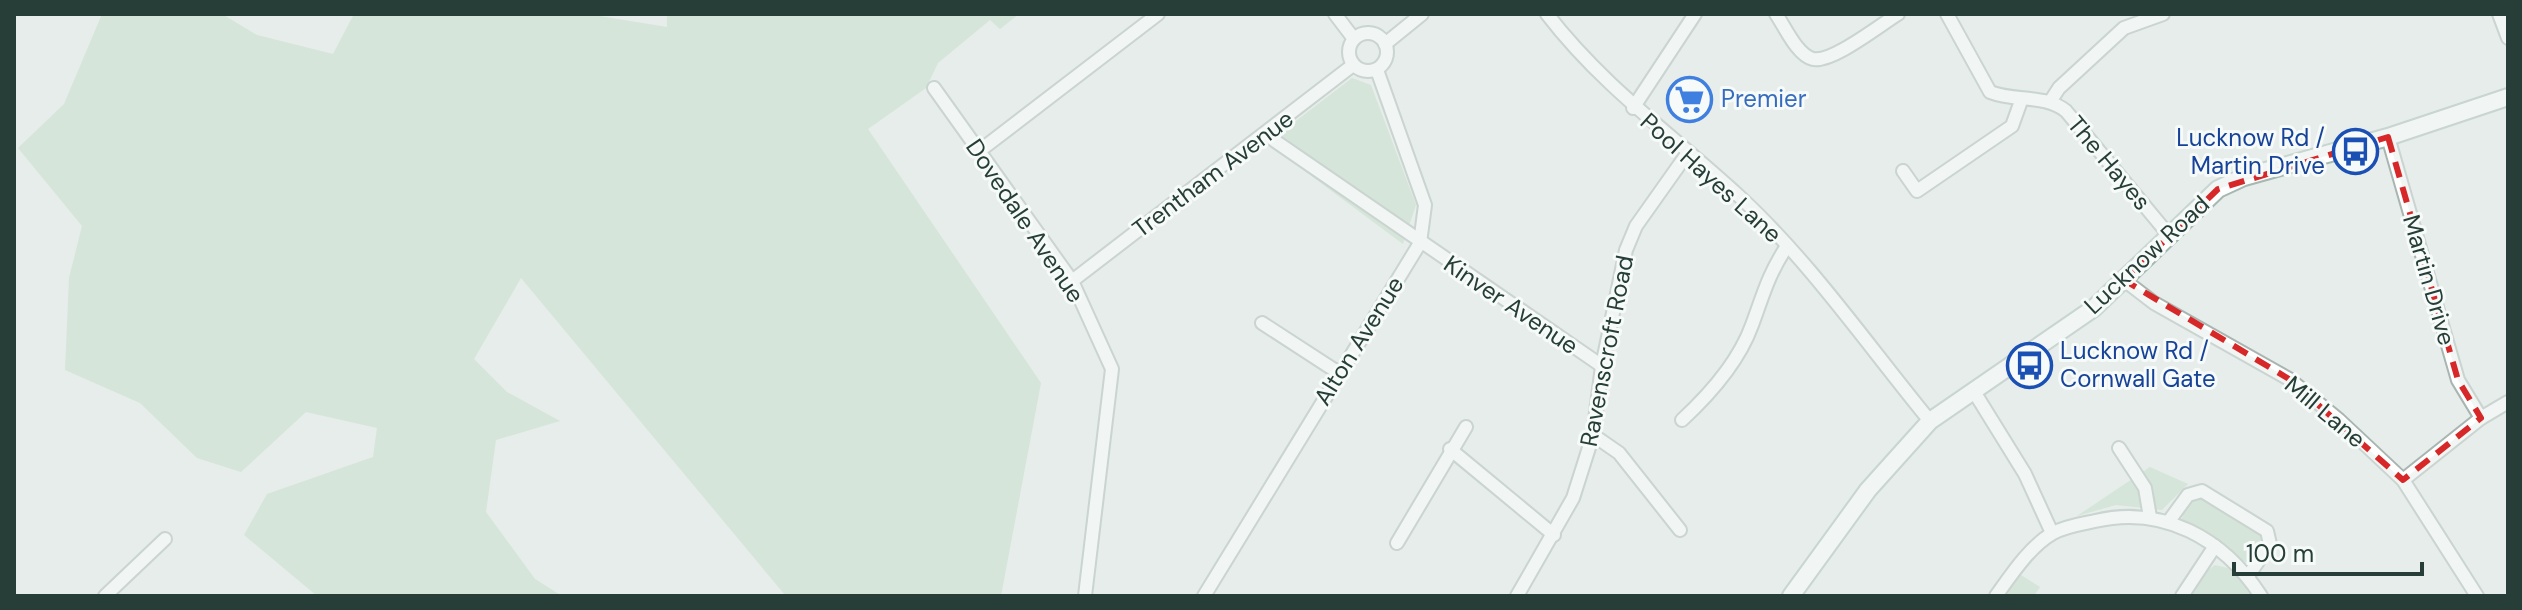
<svg xmlns="http://www.w3.org/2000/svg" width="2522" height="610" font-family="'DM Sans',sans-serif">
  <rect width="100%" height="100%" fill="#e6edea"/>
  <g fill="#c1dcc8">
    <path d="M102,14H222L257,35L333,54L354,14H587L667,27V14H1019L1000,29L990,20L938,63L926,88L868,129L1041,383L1001,596L785,595L521,278L474,359L507,392L560,421L496,440L486,512L535,579L562,596H317L244,535L267,494L373,457L377,428L306,412L241,472L197,458L140,403L65,370L69,278L82,226L18,148L64,104Z"/>
    <path d="M1352,78L1371,85L1416,205L1403,244L1267,143Z"/>
    <path d="M2150,467L2188,484L2162,510L2116,505L2077,516Z"/>
    <path d="M2203,495L2264,535L2265,544L2250,565L2182,519C2184,505 2191,500 2203,495Z"/>
    <path d="M2215,565L2228,568L2255,596H2188L2204,573Z"/>
    <path d="M2021,575L2040,587L2034,596H2004Z"/>
  </g>
  <g fill="none" stroke-linecap="round" stroke-linejoin="round">
    <defs>
      <g id="street">
        <path d="M1335,14L1354,39"/>
        <path d="M1547,14C1604,88 1674,136 1741,198C1812,264 1869,347 1930,421"/>
        <path d="M1776,14C1785,27 1797,55 1813,59C1832,63 1880,25 1898,14"/>
        <path d="M1947,14L1990,92C2015,102 2045,94 2066,111L2168,234"/>
        <path d="M2499,14L2508,38"/>
        <circle cx="1368" cy="52" r="19"/>
        <path d="M1385,44L1422,14"/>
        <path d="M934,88L1072,281L1112,369L1085,596"/>
        <path d="M2050,102L2059,88L2124,28L2163,14"/>
        <path d="M1633,108L1695,14"/>
        <path d="M1265,134L1602,366"/>
        <path d="M2388,137L2458,380L2481,418"/>
        <path d="M978,152L1158,14"/>
        <path d="M1903,171L1917,191L2012,126L2021,101"/>
        <path d="M2124,280L2154,303L2289,379L2339,420L2403,480L2477,596"/>
        <path d="M1072,281L1353,65"/>
        <path d="M1262,323L1339,373"/>
        <path d="M1973,390L2025,474L2052,533"/>
        <path d="M1682,420C1709,395 1739,361 1752,325C1764,293 1767,277 1787,246"/>
        <path d="M1593,435L1619,453L1680,530"/>
        <path d="M2119,448L2145,488L2150,517"/>
        <path d="M1450,449L1554,535"/>
        <path d="M2403,480L2481,418L2508,402"/>
        <path d="M2169,521L2188,495L2202,491L2267,531L2270,544L2248,576"/>
        <path d="M1397,543L1466,427"/>
        <path d="M105,596L165,539"/>
        <path d="M1204,596L1420,243L1425,205L1377,70"/>
        <path d="M1517,596L1573,498L1593,435L1602,366L1626,250L1636,226L1687,154"/>
        <path d="M1996,596C2011,575 2030,546 2053,533C2066,526 2081,524 2095,521C2163,505 2223,538 2261,596"/>
        <path d="M2182,596L2215,546"/>
      </g>
      <path id="secondary" d="M1791,596L1868,490L1930,421L2094,308L2218,189L2244,177L2388,137L2508,97"/>
    </defs>
    <use href="#street" stroke="#a9b5b1" stroke-width="16"/>
    <use href="#secondary" stroke="#a5b8b1" stroke-width="20"/>
    <use href="#street" stroke="#fff" stroke-width="12"/>
    <use href="#secondary" stroke="#fff" stroke-width="16"/>
  </g>
  <path d="M0 0H2522V610H0ZM2388,137L2458,380L2481,418L2403,480L2289,379L2124,280L2218,189Z" fill="#e6edea" fill-opacity=".55" fill-rule="evenodd"/>
  <path fill="none" stroke="#d62828" stroke-width="6" stroke-dasharray="16 10" stroke-linejoin="round" d="M2388,137L2458,380L2481,418L2403,480L2289,379L2124,280L2218,189Z"/>
  <defs>
    <symbol id="supermarket-ring" viewBox="-11 -11 22 22"><circle r="9.5" fill="#f6faf8" stroke="#3f7fe0" stroke-width="1.5"/><path d="M-6-5.5h2.5l.6 2H6L4.5 2H-2.5L-4.4-4H-6ZM-1.5 3.2a1.3 1.3 0 1 0 .1 0ZM3 3.2a1.3 1.3 0 1 0 .1 0Z" fill="#3f7fe0"/></symbol>
    <symbol id="bus-ring" viewBox="-11 -11 22 22"><circle r="9.5" fill="#f6faf8" stroke="#1a4fb4" stroke-width="1.5"/><path d="M-5-6H5V4H4V6H2V4H-2V6H-4V4H-5ZM-3.5-4V0h7V-4ZM-3.5 1.2v1.5H-2V1.2ZM2 1.2v1.5H3.5V1.2Z" fill="#1a4fb4"/></symbol>
  </defs>
  <g fill-rule="evenodd">
    <use href="#supermarket-ring" x="1664" y="74" width="51" height="51"/>
    <use href="#bus-ring" x="2330" y="126" width="51" height="51"/>
    <use href="#bus-ring" x="2004" y="340" width="51" height="51"/>
  </g>
  <g text-anchor="middle" stroke-width="6" stroke-linejoin="round" paint-order="stroke">
    <g font-size="24" fill="#366cbe" stroke="#f6faf8" text-anchor="start">
      <text x="1721" y="107">Premier</text>
    </g>
    <g font-size="24" fill="#164399" stroke="#f6faf8" text-anchor="end">
      <text x="2325" y="146">Lucknow Rd /<tspan x="2325" dy="28">Martin Drive</tspan></text>
      <text x="2060" y="359" text-anchor="start">Lucknow Rd /<tspan x="2060" dy="28">Cornwall Gate</tspan></text>
    </g>
    <g font-size="24" fill="#263e37" stroke="#f6faf8">
      <text transform="translate(2109 163) rotate(50)" y="8">The Hayes</text>
      <text transform="translate(1213 174) rotate(-37)" y="8">Trentham Avenue</text>
      <text transform="translate(1711 178) rotate(42)" y="8">Pool Hayes Lane</text>
      <text transform="translate(1025 221) rotate(56)" y="8">Dovedale Avenue</text>
      <text transform="translate(2147 255) rotate(-43)" y="8">Lucknow Road</text>
      <text transform="translate(2429 280) rotate(74)" y="8">Martin Drive</text>
      <text transform="translate(1511 305) rotate(34)" y="8">Kinver Avenue</text>
      <text transform="translate(1359 341) rotate(-58)" y="8">Alton Avenue</text>
      <text transform="translate(1607 351) rotate(-79)" y="8">Ravenscroft Road</text>
      <text transform="translate(2325 412) rotate(40)" y="8">Mill Lane</text>
    </g>
  </g>
  <rect width="2522" height="610" fill="none" stroke="#263e37" stroke-width="32"/>
  <path d="M2234 562v12h188v-12" fill="none" stroke="#263e37" stroke-width="4"/>
  <text x="2246" y="562" font-size="24" fill="#263e37" stroke="#f6faf8" stroke-width="6" paint-order="stroke">100 m</text>
</svg>
